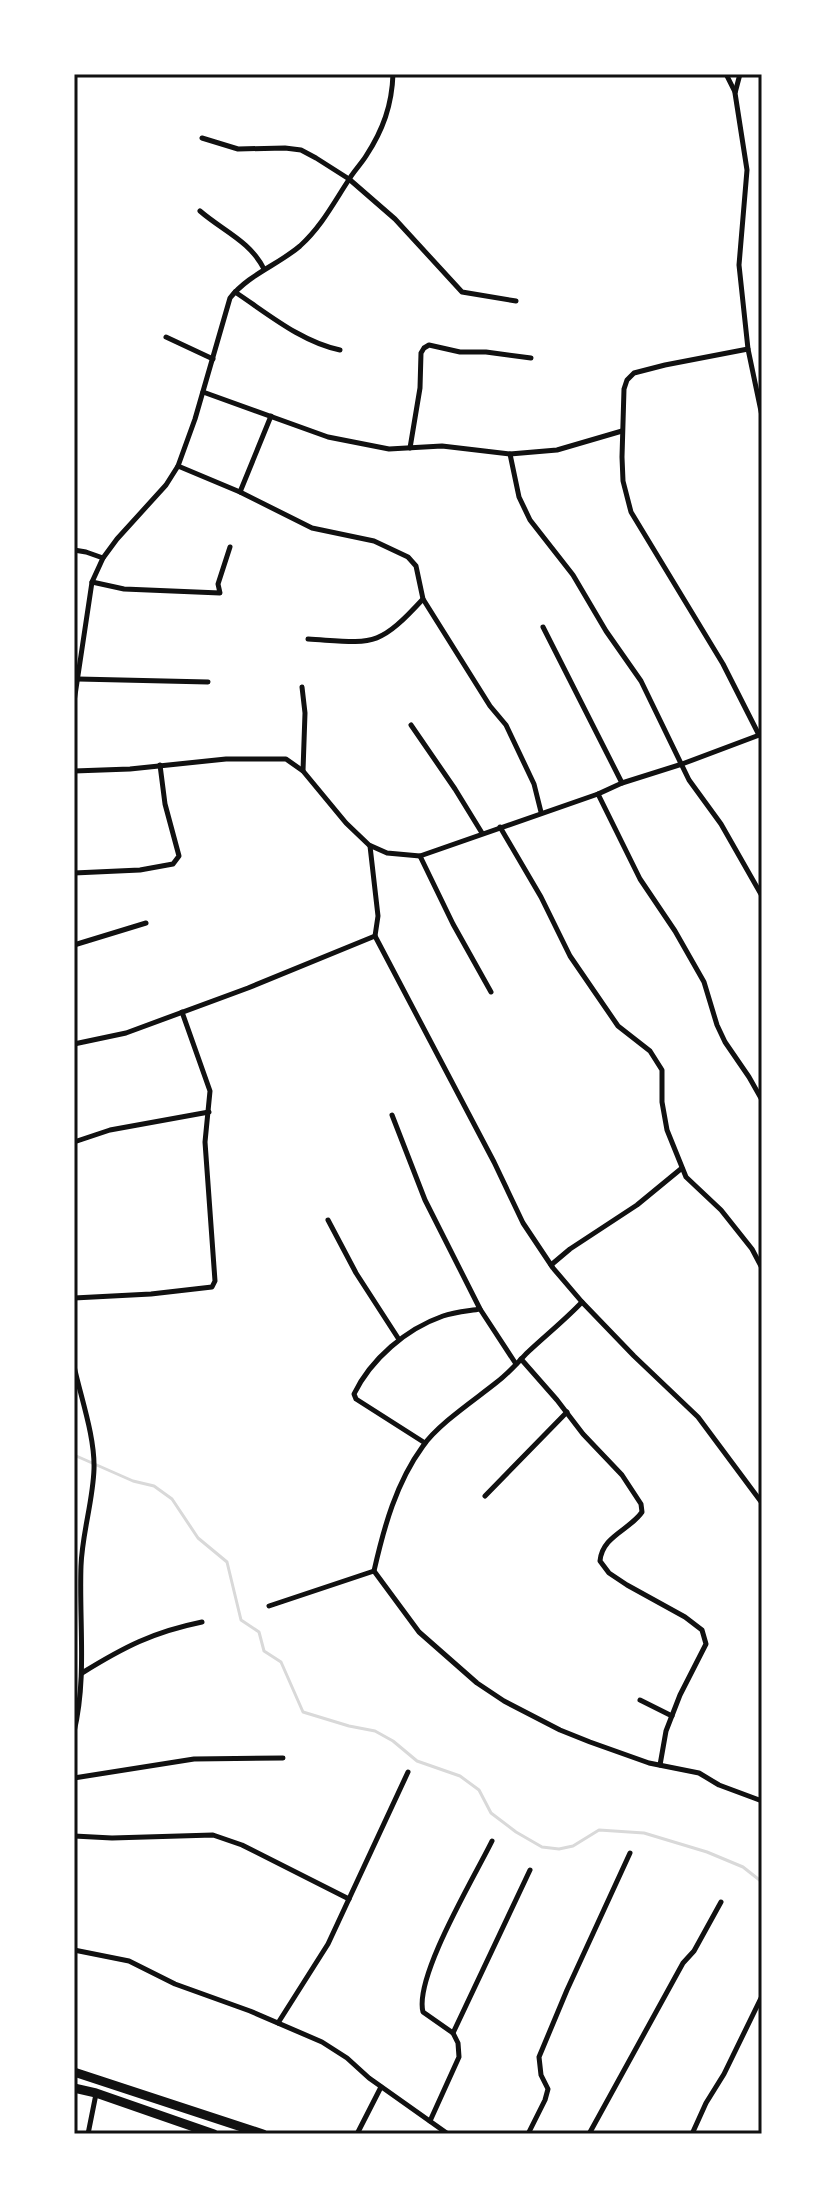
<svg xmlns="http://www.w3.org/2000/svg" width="836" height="2208" font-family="Commissioner,sans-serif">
  <rect width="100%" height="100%" fill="#fff"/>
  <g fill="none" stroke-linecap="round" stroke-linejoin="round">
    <path stroke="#d9d9d9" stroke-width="3" d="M74,1455L133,1481L154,1486L172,1499L198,1538L227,1562L241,1620L259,1632L264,1651L281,1662L303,1712L349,1726L375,1731L393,1741L417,1761L460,1776L479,1790L491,1813L516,1832L542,1847L559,1849L573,1846L599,1830L644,1833L707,1852L743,1867L762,1882"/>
    <g stroke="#111" stroke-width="5">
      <path d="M726,74L735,92"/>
      <path d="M740,74L735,93L747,170L739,265L748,349"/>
      <path d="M202,138L238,149L285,148L301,150L316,158L349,179L395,219L462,292L516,301"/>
      <path d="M200,211C223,231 250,241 264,269"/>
      <path d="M235,292C267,313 301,342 340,350"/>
      <path d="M166,337L213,359"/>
      <path d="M203,392L328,437L389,449L442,446L510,454L557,450L622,431"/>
      <path d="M410,448L420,388L421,353L424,348L429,345L460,352H486L531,358"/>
      <path d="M510,454L519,497L530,520L573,575L606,631L641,681L689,780L721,824L762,896"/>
      <path d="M178,466L240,492L312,528L374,541L408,557L416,566L423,599L490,706L506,725L534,784L541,812"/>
      <path d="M240,492L271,416"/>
      <path d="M74,550L86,552L103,558"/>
      <path d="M92,582L124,589L220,593L218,584L230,547"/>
      <path d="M543,627L622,783"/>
      <path d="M308,639C373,643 377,649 423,599"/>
      <path d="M78,679L208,682"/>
      <path d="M302,687L305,713L303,771"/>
      <path d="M74,702L92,582L103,558L117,539L166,485L178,466L195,419L230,298C249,274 278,265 300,246C321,227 333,204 348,181C353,172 361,164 366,156C383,130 392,105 393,74"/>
      <path d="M411,725L455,789L482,833"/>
      <path d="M759,735L723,664L631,512L623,481L622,457L624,389L627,380L634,373L665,365L748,349L762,416"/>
      <path d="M74,771L130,769L226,759H286L303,771L346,823L369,845L387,853L420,856L598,794L622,783L682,764L762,734"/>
      <path d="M598,794L640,879L675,931L704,982L717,1025L725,1042L749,1077L762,1100"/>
      <path d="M500,827L541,897L570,956L618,1026L650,1051L662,1070V1102L667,1130L686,1177L721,1210L752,1249L762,1268"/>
      <path d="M370,846L378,916L375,936"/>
      <path d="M420,856L453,924L491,992"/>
      <path d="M74,873L140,870L173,864L179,856L165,804L160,765"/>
      <path d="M74,945L146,923"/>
      <path d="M74,1044L126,1033L248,988L375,936L494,1162L523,1223L553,1268L582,1302L634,1356L698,1417L762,1503"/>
      <path d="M392,1115L425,1200L480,1309L516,1364"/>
      <path d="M74,1142L110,1130L209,1112"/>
      <path d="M328,1220L356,1273L398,1338"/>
      <path d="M551,1265L570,1249L637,1205L682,1168"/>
      <path d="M74,1298L151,1294L212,1287L215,1281L205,1142L210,1091L182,1012"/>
      <path d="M582,1302C565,1320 546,1335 528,1352C518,1362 509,1373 497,1382C476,1399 438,1424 423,1446C396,1483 384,1527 374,1571L419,1632L477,1683L504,1701L560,1730L590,1742L649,1763L699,1773L719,1785L762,1801"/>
      <path d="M521,1359L557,1400L583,1434L622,1475L641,1504L642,1512C630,1530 602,1536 600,1561L609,1573L627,1585L685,1617L702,1630L706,1644L680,1695L666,1731L660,1765"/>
      <path d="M74,1366C81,1398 95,1437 94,1469C93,1501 82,1534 81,1566C79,1622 87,1678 74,1732"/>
      <path d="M425,1443L356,1399L354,1394C371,1359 406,1329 443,1316C454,1312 468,1311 480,1309"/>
      <path d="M485,1496L567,1412"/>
      <path d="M269,1606L374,1571"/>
      <path d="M82,1673C124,1647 153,1632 202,1622"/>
      <path d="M640,1700L672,1716"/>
      <path d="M74,1778L194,1759L283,1758"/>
      <path d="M74,1836L112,1838L213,1835L242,1845L349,1899"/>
      <path d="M74,1950L129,1961L175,1984L250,2011L322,2042L347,2058L369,2078L448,2134"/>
      <path d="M278,2023L328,1944L408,1772"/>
      <path d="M453,2033L530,1870"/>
      <path d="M430,2121L459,2057L458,2043L453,2033L423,2012C414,1977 475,1876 492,1841"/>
      <path d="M88,2134L96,2094"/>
      <path d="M357,2134L381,2087"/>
      <path d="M528,2134L545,2100L548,2089L541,2075L539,2057L567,1990L630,1853"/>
      <path d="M589,2134L683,1963L694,1951L721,1902"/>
      <path d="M692,2134L706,2103L724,2074L762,1996"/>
    </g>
    <g stroke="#111" stroke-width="9">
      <path d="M74,2072L263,2134"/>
      <path d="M74,2088L96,2093L214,2134"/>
    </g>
  </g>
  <rect width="836" height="2208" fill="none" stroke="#ffffff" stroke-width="152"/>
  <rect x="76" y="76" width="684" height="2056" fill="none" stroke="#111" stroke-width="3"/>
</svg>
